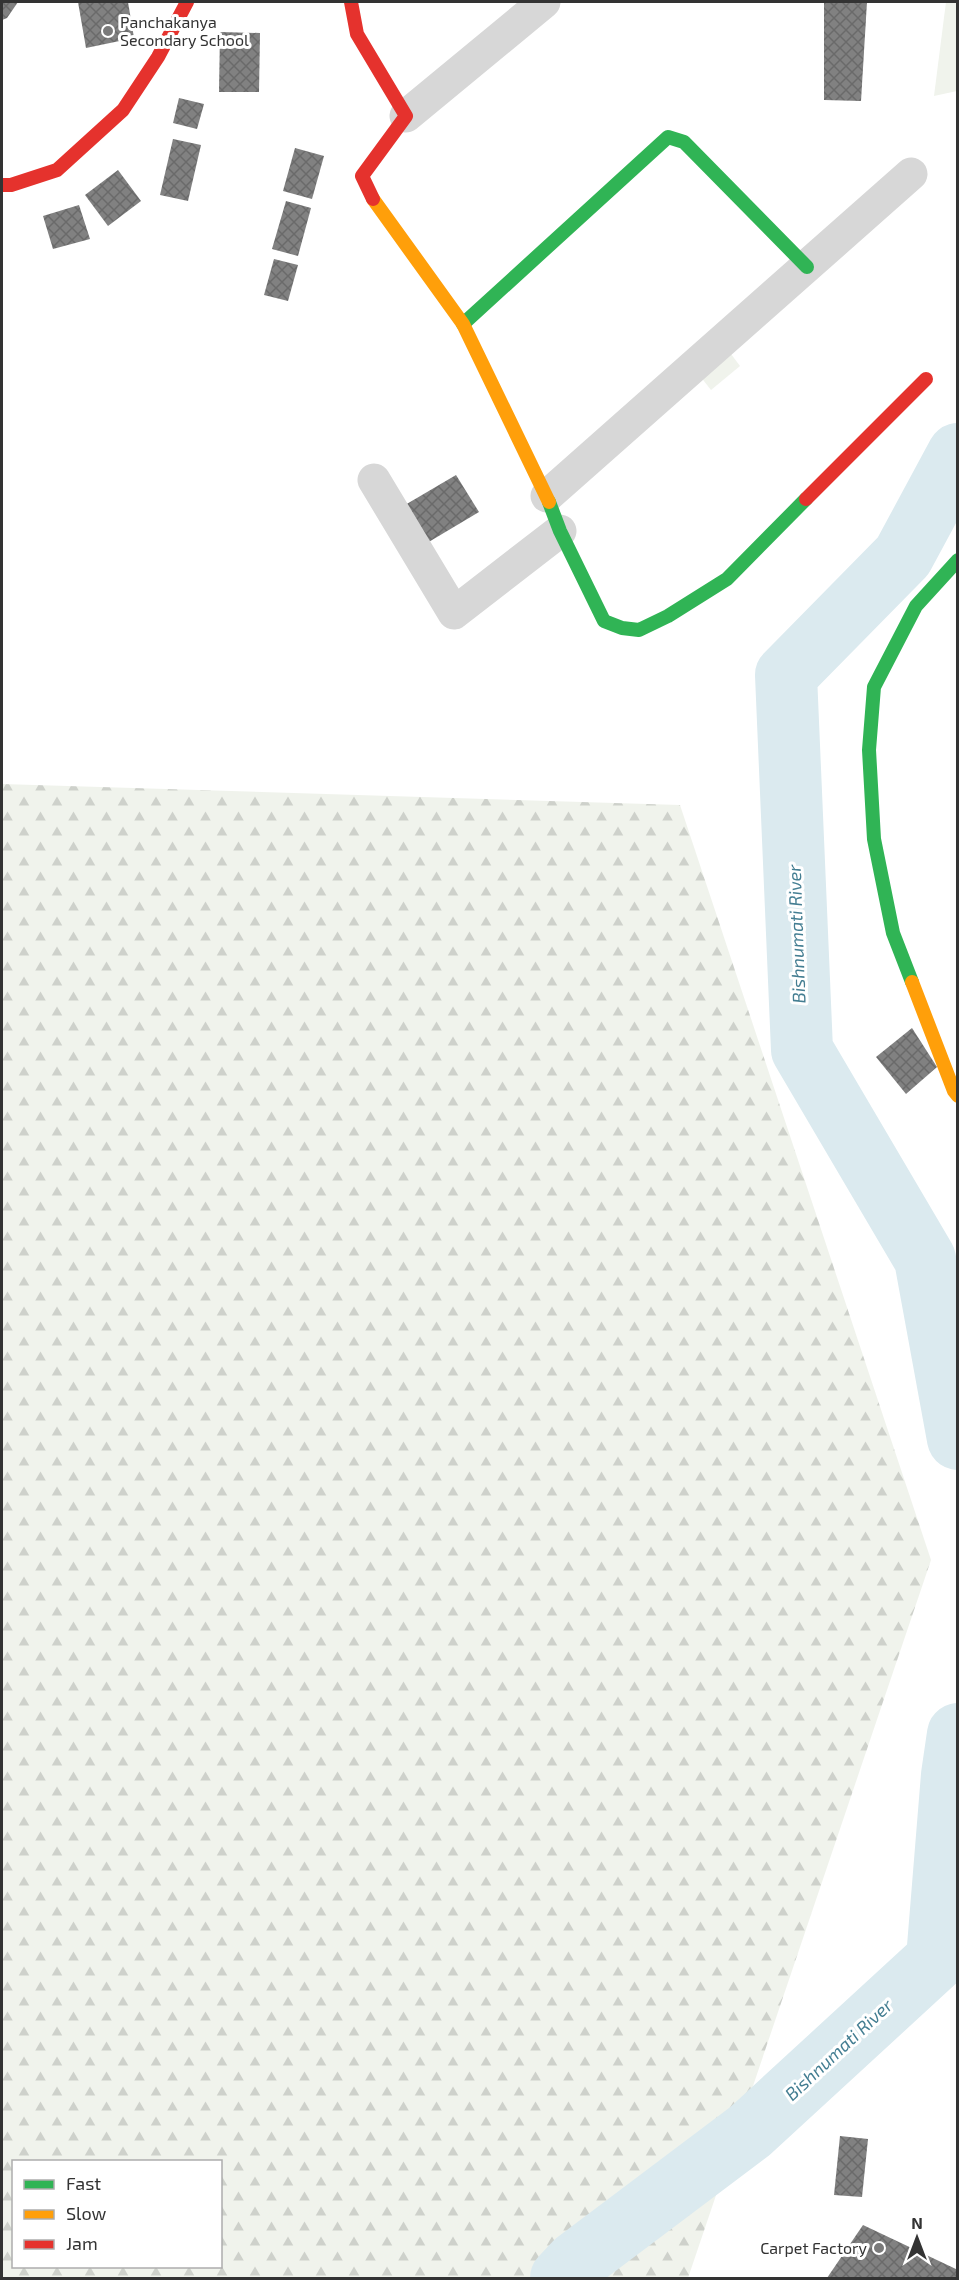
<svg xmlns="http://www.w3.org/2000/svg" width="959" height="2280" font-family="'Exo 2',sans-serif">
  <defs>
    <pattern id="forest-firs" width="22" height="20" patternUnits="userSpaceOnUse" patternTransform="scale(1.5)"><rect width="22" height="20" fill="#f0f3ec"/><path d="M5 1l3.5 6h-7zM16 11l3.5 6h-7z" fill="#ced1cb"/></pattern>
    <pattern id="building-cross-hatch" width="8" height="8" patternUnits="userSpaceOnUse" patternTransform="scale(1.5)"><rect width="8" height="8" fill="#818181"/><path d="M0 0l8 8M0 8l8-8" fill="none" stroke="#6a6a6a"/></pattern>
  </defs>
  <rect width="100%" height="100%" fill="#fff"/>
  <path fill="url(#forest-firs)" fill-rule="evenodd" d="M2,784L680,805L931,1560L688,2278H2ZM14,2162H220V2266H14Z"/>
  <g fill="#f0f3ec">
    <path d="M946,2H957V91L934,96Z"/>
    <path d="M722,342L740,366L711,390L693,367Z"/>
  </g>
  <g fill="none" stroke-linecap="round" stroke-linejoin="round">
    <g stroke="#dbeaef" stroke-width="62">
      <path d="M958,454L903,556L786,675L802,1050L925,1259L958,1439"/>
      <path d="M561,2278L576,2262L750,2131L937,1959L952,1775L958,1734"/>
    </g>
  </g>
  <g fill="url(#building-cross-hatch)">
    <path d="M2,2H18L7,18L2,20Z"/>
    <path d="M78,2H128L134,38L86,48Z"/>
    <path d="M824,2H867L861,101L824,100Z"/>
    <path d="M220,32L260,33L259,92H219Z"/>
    <path d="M179,98L204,104L197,129L173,123Z"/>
    <path d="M173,139L201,145L188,201L160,195Z"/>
    <path d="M295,148L324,156L312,199L283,191Z"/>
    <path d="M118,170L141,201L108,226L85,195Z"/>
    <path d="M286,201L311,208L298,256L272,249Z"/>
    <path d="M79,205L90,239L53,249L43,216Z"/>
    <path d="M274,259L298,265L288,301L264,295Z"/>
    <path d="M456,475L479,512L427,543L405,505Z"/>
    <path d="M912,1028L937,1067L906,1094L876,1057Z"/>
    <path d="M840,2136L868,2139L862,2197L834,2195Z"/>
    <path d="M863,2225L958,2270V2278H827Z"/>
  </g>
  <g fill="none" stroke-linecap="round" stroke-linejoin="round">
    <g stroke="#d7d7d7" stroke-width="33">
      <path d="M406,116L544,2"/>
      <path d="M374,480L454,613L560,531"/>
      <path d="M547,496L911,174"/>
    </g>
    <g stroke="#30b455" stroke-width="14">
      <path d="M463,324L668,137L684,142L807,267"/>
      <path d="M549,502L560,531L604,621L622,628L639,630L668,616L727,579L806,499"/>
      <path d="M912,982L893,933L874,839L869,750L874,687L916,606L958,560"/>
    </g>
    <g stroke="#ff9f0a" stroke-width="14">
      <path d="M373,199L463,324L549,502"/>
      <path d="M912,982L954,1091L958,1096"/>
    </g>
    <g stroke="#e5322d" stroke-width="14">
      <path d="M351,2L357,34L406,116L362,176L373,199"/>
      <path d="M2,185H11L57,170L123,110L158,57L187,2"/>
      <path d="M806,499L926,379"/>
    </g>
  </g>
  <g fill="#7a7a7a" stroke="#fff" stroke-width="2">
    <circle cx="108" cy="31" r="6"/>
    <circle cx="879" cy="2248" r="6"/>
  </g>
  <g text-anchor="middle" stroke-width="6" stroke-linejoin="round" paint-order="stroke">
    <g font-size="16" fill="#333" stroke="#fff" text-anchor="start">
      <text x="120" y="28">Panchakanya<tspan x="120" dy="18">Secondary School</tspan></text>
      <text x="867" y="2254" text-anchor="end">Carpet Factory</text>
    </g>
    <g font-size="18" font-style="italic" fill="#447e92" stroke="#fff">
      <text transform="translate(797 934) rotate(-92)" y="6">Bishnumati River</text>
      <text transform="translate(839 2050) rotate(-43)" y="6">Bishnumati River</text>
    </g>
  </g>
  <rect width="959" height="2280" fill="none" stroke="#333333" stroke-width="6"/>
  <rect x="12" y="2160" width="210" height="108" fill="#ffffff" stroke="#adadad" stroke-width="1.5"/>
  <rect x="24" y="2180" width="30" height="9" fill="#30b455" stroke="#adadad" stroke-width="1.5"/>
  <text x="66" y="2190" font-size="18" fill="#333333">Fast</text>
  <rect x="24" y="2210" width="30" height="9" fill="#ff9f0a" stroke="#adadad" stroke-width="1.5"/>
  <text x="66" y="2220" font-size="18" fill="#333333">Slow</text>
  <rect x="24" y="2240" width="30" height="9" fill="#e5322d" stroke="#adadad" stroke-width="1.5"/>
  <text x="66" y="2250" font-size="18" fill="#333333">Jam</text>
  <g transform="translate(917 2238)" stroke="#ffffff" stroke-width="4.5" paint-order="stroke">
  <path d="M0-4.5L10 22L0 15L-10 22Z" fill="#333333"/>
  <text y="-9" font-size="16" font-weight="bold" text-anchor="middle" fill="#333333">N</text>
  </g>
</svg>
